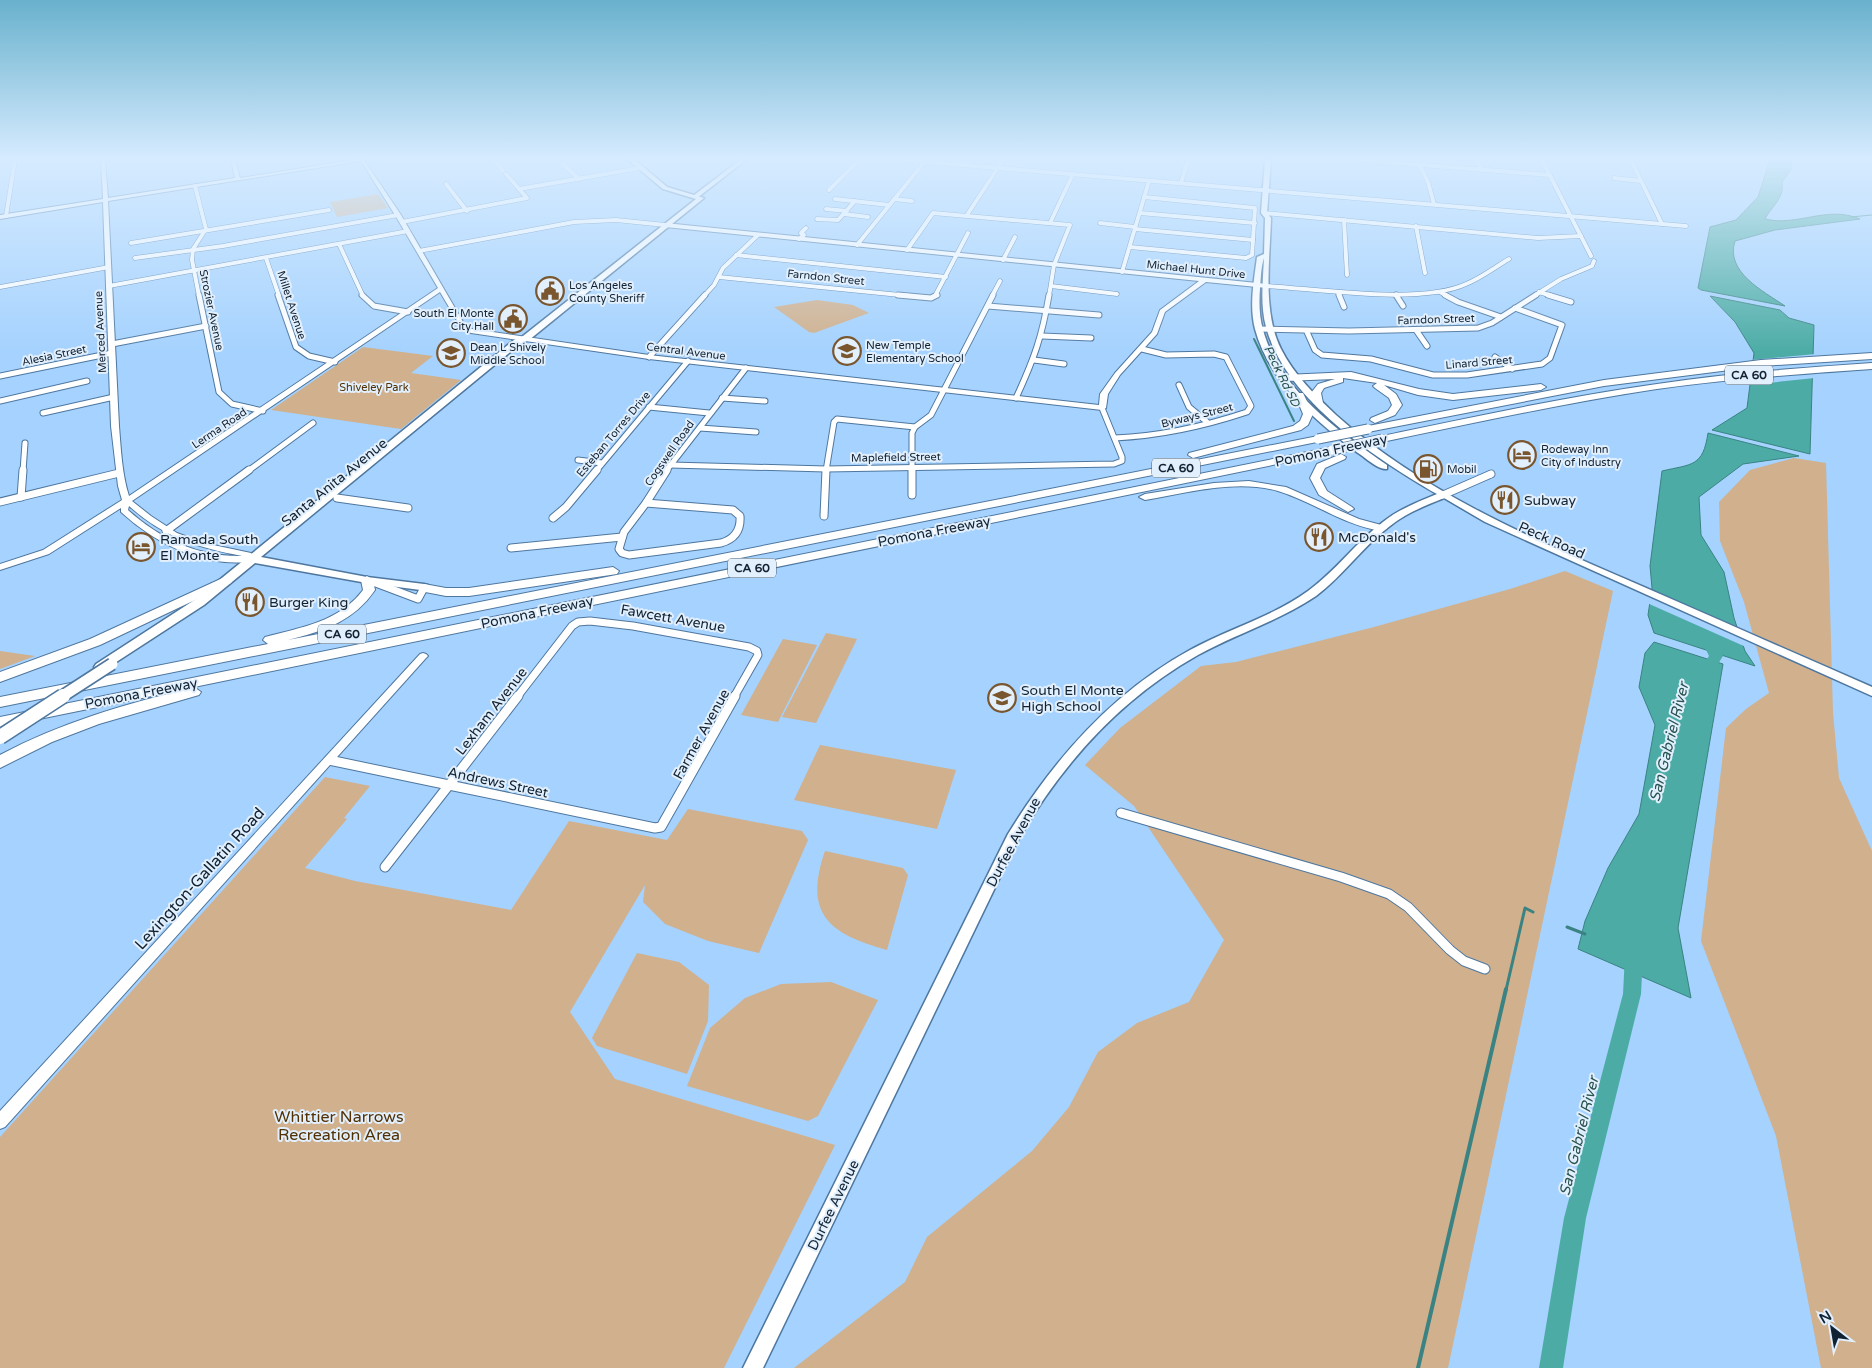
<svg xmlns="http://www.w3.org/2000/svg" width="1872" height="1368" font-family="'Varela Round',sans-serif">
  <rect width="100%" height="100%" fill="#a5d2fe"/>
  <g fill="#d0b08d">
    <path d="M378,194L388,208L337,217L330,202Z"/>
    <path d="M817,300L853,305L869,313L814,333L809,332L774,307Z"/>
    <path d="M363,347L433,356L411,373L461,380L401,429L271,410Z"/>
    <path d="M1794,458L1826,463L1833,713L1839,778L1872,851V1368H1821L1776,1136L1701,941L1726,728L1746,709L1769,693L1744,602L1720,541L1719,502L1750,470Z"/>
    <path d="M1565,571L1613,591L1448,1368H794L905,1282L927,1237L1032,1151L1069,1107L1098,1052L1137,1023L1189,1002L1224,940L1134,806L1085,765L1120,728L1201,666L1236,662L1374,627L1510,589Z"/>
    <path d="M826,633L857,639L816,723L782,717Z"/>
    <path d="M783,639L817,645L778,722L741,715Z"/>
    <path d="M0,651L35,656L0,669Z"/>
    <path d="M820,745L956,770L937,829L794,800Z"/>
    <path d="M325,777L370,786L344,818L347,819L305,868L355,881L511,910L569,821L667,840L688,809L802,831L808,840L759,953L708,941L665,924L643,902L645,885L570,1012L615,1079L835,1145L724,1368H0V1137Z"/>
    <path d="M825,851L903,868L908,875L887,950C829,934 803,914 825,851Z"/>
    <path d="M637,953L679,962L709,985L708,1021L687,1074L597,1046L592,1038Z"/>
    <path d="M831,982L878,1000L818,1116L808,1121L687,1086L710,1028L745,998L781,984Z"/>
  </g>
  <g fill="#4caca5" stroke="#3a8382">
    <path d="M1770,160H1793L1790,171L1782,182C1785,198 1771,207 1765,219C1797,227 1827,205 1860,219L1775,230L1735,241C1725,272 1763,291 1785,306L1701,290L1698,288L1710,227L1736,220L1758,197Z"/>
    <path d="M1710,296L1780,310L1789,318L1814,325L1810,454L1712,430L1747,408L1754,353L1735,322Z"/>
    <path d="M1708,433L1799,456L1743,464L1699,497L1701,535L1724,572L1734,618L1745,651L1755,666L1654,633L1648,615L1652,588L1650,566L1662,471C1692,464 1703,467 1708,433Z"/>
    <path d="M1654,642L1723,664L1678,928L1691,998L1578,949L1585,921L1608,868L1639,814L1655,725L1639,687L1645,653Z"/>
  </g>
  <g fill="#a5d2fe">
    <path d="M1816,354L1815,378L1748,385L1751,360Z"/>
    <path d="M1649,590L1740,630L1746,647L1647,603Z"/>
  </g>
  <g fill="none" stroke-linecap="round" stroke-linejoin="round">
    <path stroke="#3a8382" stroke-width="1" d="M1851,217L1872,215"/>
    <path stroke="#3a8382" stroke-width="2" d="M1254,339L1294,421"/>
    <g stroke="#3a8382" stroke-width="3">
      <path d="M1567,927L1585,934"/>
      <path d="M1506,990L1525,908L1533,912"/>
    </g>
    <path stroke="#3a8382" stroke-width="4" d="M1418,1368L1506,989"/>
    <g fill="#4caca5" fill-rule="evenodd">
      <path d="M1707,633L1712,634L1723,656L1709,678L1704,680L1697,675L1709,656L1700,637Z"/>
      <path d="M1634,947L1640,950L1643,955L1641,994L1586,1218L1563,1368H1539L1564,1218L1623,994L1625,955L1628,950Z"/>
    </g>
    <defs>
      <g id="minor-far3">
        <path d="M494,160L503,171"/>
        <path d="M904,160L1686,226"/>
        <path d="M1358,160L1550,175"/>
        <path d="M1477,160L1481,170"/>
        <path d="M1542,160L1591,256"/>
        <path d="M1631,160L1662,224"/>
        <path d="M1418,162L1428,182L1434,204"/>
        <path d="M563,164L579,179"/>
        <path d="M1614,178L1641,181"/>
        <path d="M1181,183L1188,160"/>
        <path d="M446,184L467,211"/>
        <path d="M195,186L206,229L193,249L192,260L199,296"/>
        <path d="M519,189L640,168"/>
        <path d="M829,190L859,160"/>
        <path d="M835,199L889,205"/>
        <path d="M894,199L912,201"/>
        <path d="M826,209L847,211"/>
        <path d="M1140,213L1255,223"/>
        <path d="M1264,213L1538,238L1581,236"/>
        <path d="M844,214L868,217"/>
        <path d="M967,215L1003,160"/>
        <path d="M6,216L15,160"/>
        <path d="M817,219L838,220L855,201"/>
        <path d="M1344,220L1347,275"/>
        <path d="M402,222L527,198L506,174"/>
        <path d="M1050,223L1073,174"/>
        <path d="M1100,223L1135,227"/>
        <path d="M1416,226L1425,273"/>
        <path d="M1135,229L1253,240"/>
        <path d="M799,239L804,235L801,233L806,228"/>
        <path d="M131,243L329,210"/>
        <path d="M339,244L363,296"/>
        <path d="M857,245L926,160"/>
        <path d="M1130,247L1246,258L1252,255L1255,208L1144,197"/>
        <path d="M907,250L933,213L1070,225L1054,265L1049,296"/>
        <path d="M419,251L574,222L616,220L665,225"/>
        <path d="M736,255L946,277"/>
        <path d="M135,258L223,246L398,215"/>
        <path d="M266,258L279,296"/>
        <path d="M1003,260L1015,237"/>
        <path d="M1122,272L1149,181"/>
        <path d="M719,277L910,296"/>
        <path d="M109,286L408,231"/>
        <path d="M1051,286L1117,294"/>
        <path d="M1267,286C1318,289 1421,305 1466,284C1481,278 1495,267 1509,259"/>
        <path d="M0,287L109,267"/>
        <path d="M1338,292L1340,296"/>
        <path d="M1440,292L1447,296"/>
        <path d="M1539,292L1552,296"/>
        <path d="M704,296L714,285L723,268L758,235"/>
        <path d="M935,296L968,233"/>
        <path d="M992,296L1000,281"/>
        <path d="M1534,296L1561,279L1592,266L1594,261"/>
      </g>
      <g id="minor-far2">
        <path d="M199,295L219,392L232,404L263,411"/>
        <path d="M278,295L296,347L309,356L335,362"/>
        <path d="M362,295L374,306L408,312"/>
        <path d="M898,295L931,298L937,295"/>
        <path d="M1339,295L1344,307"/>
        <path d="M1396,295L1403,306"/>
        <path d="M1445,295L1458,302L1501,317"/>
        <path d="M1548,295L1571,302"/>
        <path d="M988,306L1099,315"/>
        <path d="M1259,329L1349,331L1478,328L1492,323L1536,295"/>
        <path d="M1416,330L1427,346"/>
        <path d="M1307,332L1315,350L1322,355L1371,359L1433,375H1467L1542,364L1550,358L1562,325L1515,308"/>
        <path d="M1042,336L1091,338"/>
        <path d="M112,344L206,326"/>
        <path d="M649,357L705,295"/>
        <path d="M1495,357L1512,369"/>
        <path d="M1034,360L1064,364"/>
        <path d="M0,376L112,353"/>
        <path d="M1179,385L1189,407L1207,422"/>
        <path d="M722,398L765,401"/>
        <path d="M1016,398C1034,359 1042,337 1049,295"/>
        <path d="M0,401L87,381"/>
        <path d="M649,407L709,413"/>
        <path d="M43,413L114,397"/>
        <path d="M700,428L756,432"/>
        <path d="M1115,438C1159,436 1205,426 1247,412L1251,406L1226,357L1214,354L1166,355L1142,349"/>
        <path d="M578,460L602,463"/>
        <path d="M670,465L826,469L1114,464L1122,461V457L1102,408"/>
        <path d="M23,471L25,443"/>
        <path d="M248,471L313,423"/>
        <path d="M596,471L688,361"/>
        <path d="M666,471L746,368"/>
        <path d="M826,471L834,422L837,419L915,427"/>
        <path d="M912,471V433L915,427L931,415L993,295"/>
      </g>
      <g id="minor-far1">
        <path d="M912,470V495"/>
        <path d="M1443,495L1491,474"/>
        <path d="M21,497L23,470"/>
        <path d="M337,498L408,508"/>
        <path d="M0,502L119,473"/>
        <path d="M646,503L733,510L740,516C741,530 735,539 721,543L629,555L622,553L619,549L624,532Z"/>
        <path d="M646,503L667,470"/>
        <path d="M824,516L826,470"/>
        <path d="M553,518L566,507L597,470"/>
        <path d="M166,531L249,470"/>
        <path d="M511,548L622,537"/>
        <path d="M373,582L418,599L424,588"/>
        <path d="M517,697L572,626L578,622L590,621L633,626L749,647L757,651L758,655L734,697"/>
      </g>
      <g id="minor">
        <path d="M329,760L449,785"/>
        <path d="M449,785L655,828L661,827L735,696"/>
        <path d="M449,785L518,696"/>
        <path d="M1121,813L1341,877L1389,894L1408,907L1450,950L1464,961L1485,969"/>
        <path d="M385,867L449,785"/>
      </g>
      <g id="tertiary">
        <path d="M101,160H105L108,198L235,178L231,160H235L240,178L352,160H364L401,215L466,327L472,329L649,355L1099,405L1100,394L1115,373L1152,332L1160,310L1199,281L665,227L662,225L665,223L1267,284L1270,286L1267,288L1206,282L1165,312L1157,334L1120,375L1108,394L1106,408L1102,410L649,359L471,333L462,329L440,292L132,501L151,516L177,533L204,543L251,553L257,559L256,561C206,569 157,545 121,512V508L49,554L0,570V564L43,550L122,500L118,486L111,426L103,202L0,219V215L103,199ZM361,161L395,215L438,288L129,496C122,474 121,450 119,426L108,201ZM129,506C165,538 196,547 242,556C199,557 160,539 128,510Z"/>
        <path d="M423,653L426,654L428,656L426,658L5,1127L0,1129V1111L420,654Z"/>
      </g>
      <g id="secondary">
        <path d="M740,160H746L697,198H693V196Z"/>
        <path d="M1265,160H1271L1267,213L1271,218C1270,259 1262,311 1281,349C1294,375 1315,395 1336,415C1429,498 1548,545 1660,594C1731,625 1801,656 1872,687V696L1485,522L1444,498C1425,506 1406,513 1390,526C1363,546 1343,576 1316,596C1279,621 1236,634 1198,655C1120,699 1062,764 1018,840L763,1368H743L1008,834C1054,759 1112,693 1190,650C1228,629 1272,617 1308,591C1336,571 1356,542 1383,522C1399,509 1418,502 1437,494C1375,458 1285,399 1266,327C1260,305 1263,280 1264,258C1261,266 1261,278 1260,288C1259,301 1259,316 1263,330C1280,390 1338,431 1387,465V469C1378,470 1366,458 1358,453C1316,421 1269,382 1255,329C1249,306 1254,280 1257,257L1264,254L1265,218L1261,213Z"/>
      </g>
      <path id="primary" d="M628,160H635L667,187L704,198L529,340L520,344L261,557L367,577L424,584L428,585L430,588L428,591L367,583L255,563L204,605L104,670H96L94,667L96,664L196,599L514,340L523,336L696,199L663,189Z"/>
      <g id="motorway">
        <path d="M1872,353V359L1761,366L1604,386L1368,432L1363,429L1368,426L1604,380L1761,360Z"/>
        <path d="M1872,363V369C1800,374 1729,379 1657,389C1565,403 1473,423 1382,442L1377,439L1382,436C1473,417 1565,397 1657,384C1729,373 1800,368 1872,363Z"/>
        <path d="M1351,372L1419,389L1453,394L1541,384L1546,387L1541,390L1453,400L1418,395L1384,385L1396,394L1402,405L1395,415L1375,423L1370,420L1371,418L1388,411L1392,405L1389,398L1375,388L1373,386L1377,383L1343,378V382L1324,388L1321,393L1323,403L1318,406L1313,403L1311,393L1318,384L1335,379L1285,381L1280,378L1285,375Z"/>
        <path d="M1297,393H1303L1313,414L1308,425L1301,430L1193,458L1188,455L1189,453L1293,426L1300,421L1303,414L1295,395Z"/>
        <path d="M1318,436L1322,437V441L0,707V697L268,644L263,640L265,637C302,627 339,622 363,590L361,580L367,576L373,580L375,590C354,621 324,631 288,640Z"/>
        <path d="M1332,447L1337,450L1336,452L194,687L201,692L199,695L99,724L52,742L0,768V755C60,723 125,704 191,688L0,727V717Z"/>
        <path d="M1341,454L1346,457L1345,459L1325,468L1320,478L1327,491L1352,507L1354,509L1348,512L1319,495L1310,478L1317,464Z"/>
        <path d="M1249,481L1286,487L1359,519L1385,526L1387,528L1381,531C1343,525 1314,502 1278,491C1235,479 1187,493 1145,500L1139,497L1145,494L1214,483Z"/>
        <path d="M613,567L619,571L617,574L469,596H446L420,591L418,588L424,584L446,588H469Z"/>
        <path d="M227,576L233,580L231,583L100,645L0,682V672L90,639Z"/>
      </g>
    </defs>
    <use href="#minor-far3" stroke="#4e779f" stroke-width="5"/>
    <use href="#minor-far2" stroke="#4e779f" stroke-width="7"/>
    <use href="#minor-far1" stroke="#4e779f" stroke-width="9"/>
    <use href="#minor" stroke="#4e779f" stroke-width="11"/>
    <use href="#tertiary" stroke="#4e779f" stroke-width="2"/>
    <use href="#secondary" stroke="#4e779f" stroke-width="3"/>
    <use href="#primary" stroke="#4e779f" stroke-width="3"/>
    <use href="#motorway" stroke="#4e779f" stroke-width="2"/>
    <use href="#minor-far3" stroke="#fff" stroke-width="4"/>
    <use href="#minor-far2" stroke="#fff" stroke-width="5"/>
    <use href="#minor-far1" stroke="#fff" stroke-width="7"/>
    <use href="#minor" stroke="#fff" stroke-width="9"/>
    <use href="#tertiary" fill="#fff" fill-rule="evenodd"/>
    <use href="#secondary" fill="#fff" fill-rule="evenodd"/>
    <use href="#primary" fill="#fff" fill-rule="evenodd"/>
    <use href="#motorway" fill="#fff" fill-rule="evenodd"/>
    <defs>
      <path id="primary-bridge-far1" d="M61,697L112,664"/>
      <path id="primary-bridge" d="M0,737L63,696"/>
      <g id="motorway-bridge">
        <path d="M1318,439L1368,429"/>
        <path d="M1332,450L1382,439"/>
      </g>
    </defs>
    <use href="#primary-bridge-far1" stroke="#4e779f" stroke-width="14" stroke-linecap="butt"/>
    <use href="#primary-bridge" stroke="#4e779f" stroke-width="17" stroke-linecap="butt"/>
    <use href="#motorway-bridge" stroke="#4e779f" stroke-width="11" stroke-linecap="butt"/>
    <use href="#primary-bridge-far1" stroke="#fff" stroke-width="11"/>
    <use href="#primary-bridge" stroke="#fff" stroke-width="14"/>
    <use href="#motorway-bridge" stroke="#fff" stroke-width="9"/>
  </g>
  <linearGradient id="sky" x2="0" y2="1"><stop stop-color="#69b1cd"/><stop offset="0.45" stop-color="#d6ebff"/><stop offset="1" stop-color="#d6ebff" stop-opacity="0"/></linearGradient>
  <rect width="1872" height="352" fill="url(#sky)"/>
  <defs>
    <symbol id="civic-ring" viewBox="-11 -11 22 22"><circle r="9.5" fill="#e2effd" stroke="#79562e" stroke-width="1.5"/><path d="M-.6-6.5H3V-4.5H.6V-3L4-1V1h2V6H-6V1h2V-1L-.6-3ZM-1.2 2.5V6h2.4V2.5Z" fill="#79562e"/></symbol>
    <symbol id="school-ring" viewBox="-11 -11 22 22"><circle r="9.5" fill="#e2effd" stroke="#79562e" stroke-width="1.5"/><path d="M0-5L7-2L0 1L-7-2ZM-4 1L0 2.5L4 1V4Q0 6-4 4Z" fill="#79562e"/></symbol>
    <symbol id="hotel-ring" viewBox="-11 -11 22 22"><circle r="9.5" fill="#e2effd" stroke="#79562e" stroke-width="1.5"/><path d="M-6-4.5h1.5V1H6V5H4.5V3h-9V5H-6ZM-4 0a1.8 1.8 0 1 1 3.6 0ZM.5 0V-2.5h3Q6-2.5 6 0Z" fill="#79562e"/></symbol>
    <symbol id="fuel-ring" viewBox="-11 -11 22 22"><circle r="9.5" fill="#e2effd" stroke="#79562e" stroke-width="1.5"/><path d="M-5.5-6h7V0h2V4h1.3V-2.5L3-4.5l.8-.8L6-3V5H2.5V1h-1V6h-7ZM-4.2-4.7v3.2H.2V-4.7Z" fill="#79562e"/></symbol>
    <symbol id="restaurant-ring" viewBox="-11 -11 22 22"><circle r="9.5" fill="#e2effd" stroke="#79562e" stroke-width="1.5"/><path d="M-5-6h1v4h1v-4h1v4h1v-4h1v5L-1.5 .5V6h-2V.5L-5-1ZM5-6V6H3V1.5H1.5Q1.5-4 5-6Z" fill="#79562e"/></symbol>
  </defs>
  <g fill-rule="evenodd">
    <use href="#civic-ring" x="534" y="275" width="32" height="32"/>
    <use href="#civic-ring" x="497" y="303" width="32" height="32"/>
    <use href="#school-ring" x="831" y="335" width="32" height="32"/>
    <use href="#school-ring" x="435" y="337" width="32" height="32"/>
    <use href="#hotel-ring" x="1506" y="439" width="32" height="32"/>
    <use href="#fuel-ring" x="1412" y="453" width="32" height="32"/>
    <use href="#restaurant-ring" x="1489" y="484" width="32" height="32"/>
    <use href="#restaurant-ring" x="1303" y="521" width="32" height="32"/>
    <use href="#hotel-ring" x="125" y="531" width="32" height="32"/>
    <use href="#restaurant-ring" x="234" y="586" width="32" height="32"/>
    <use href="#school-ring" x="986" y="682" width="32" height="32"/>
  </g>
  <g text-anchor="middle" stroke-width="4" stroke-linejoin="round" paint-order="stroke">
    <g font-size="11" fill="#112232" stroke="#e2effd">
      <text transform="translate(1196 269) rotate(6)" y="4">Michael Hunt Drive</text>
      <text transform="translate(826 277) rotate(6)" y="4">Farndon Street</text>
      <text transform="translate(292 305) rotate(72)" y="4">Millet Avenue</text>
      <text transform="translate(212 310) rotate(78)" y="4">Strozier Avenue</text>
      <text transform="translate(1436 319) rotate(-2)" y="4">Farndon Street</text>
      <text transform="translate(100 332) rotate(-93)" y="4">Merced Avenue</text>
      <text transform="translate(686 351) rotate(7)" y="4">Central Avenue</text>
      <text transform="translate(54 355) rotate(-12)" y="4">Alesia Street</text>
      <text transform="translate(1479 362) rotate(-5)" y="4">Linard Street</text>
      <text transform="translate(1197 415) rotate(-14)" y="4">Byways Street</text>
      <text transform="translate(219 428) rotate(-34)" y="4">Lerma Road</text>
      <text transform="translate(613 434) rotate(-50)" y="4">Esteban Torres Drive</text>
      <text transform="translate(669 453) rotate(-55)" y="4">Cogswell Road</text>
      <text transform="translate(896 457) rotate(-1)" y="4">Maplefield Street</text>
    </g>
    <g font-size="11" fill="#112232" stroke="#e2effd" text-anchor="start">
      <text x="569" y="289">Los Angeles<tspan x="569" dy="13">County Sheriff</tspan></text>
      <text x="494" y="317" text-anchor="end">South El Monte<tspan x="494" dy="13">City Hall</tspan></text>
      <text x="866" y="349">New Temple<tspan x="866" dy="13">Elementary School</tspan></text>
      <text x="470" y="351">Dean L Shively<tspan x="470" dy="13">Middle School</tspan></text>
      <text x="1541" y="453">Rodeway Inn<tspan x="1541" dy="13">City of Industry</tspan></text>
      <text x="1447" y="473">Mobil</text>
    </g>
    <g font-size="11" fill="#523104" stroke="#e2effd">
      <text x="374" y="391">Shiveley Park</text>
    </g>
    <g fill="#e2effd" stroke="#50606f" stroke-width="1">
      <rect x="1725" y="365.5" width="48" height="19" rx="4"/>
      <rect x="1152" y="458.5" width="48" height="19" rx="4"/>
      <rect x="728" y="558.5" width="48" height="19" rx="4"/>
      <rect x="318" y="624.5" width="48" height="19" rx="4"/>
    </g>
    <g font-size="12" font-weight="bold" fill="#112232">
      <text x="1749" y="379">CA 60</text>
      <text x="1176" y="472">CA 60</text>
      <text x="752" y="572">CA 60</text>
      <text x="342" y="638">CA 60</text>
    </g>
    <g font-size="12" font-style="italic" fill="#28534f" stroke="#e2effd">
      <text transform="translate(1282 376) rotate(64)" y="4">Peck Rd SD</text>
    </g>
    <g font-size="14" fill="#112232" stroke="#e2effd">
      <text transform="translate(1331 450) rotate(-12)" y="5">Pomona Freeway</text>
      <text transform="translate(334 482) rotate(-39)" y="5">Santa Anita Avenue</text>
      <text transform="translate(934 531) rotate(-11)" y="5">Pomona Freeway</text>
      <text transform="translate(1552 540) rotate(24)" y="5">Peck Road</text>
      <text transform="translate(537 612) rotate(-12)" y="5">Pomona Freeway</text>
      <text transform="translate(673 618) rotate(10)" y="5">Fawcett Avenue</text>
      <text transform="translate(141 693) rotate(-11)" y="5">Pomona Freeway</text>
      <text transform="translate(491 711) rotate(-52)" y="5">Lexham Avenue</text>
      <text transform="translate(701 734) rotate(-61)" y="5">Farmer Avenue</text>
      <text transform="translate(498 782) rotate(12)" y="5">Andrews Street</text>
      <text transform="translate(1013 842) rotate(-62)" y="5">Durfee Avenue</text>
      <text transform="translate(833 1205) rotate(-64)" y="5">Durfee Avenue</text>
    </g>
    <g font-size="14" fill="#112232" stroke="#e2effd" text-anchor="start">
      <text x="1524" y="505">Subway</text>
      <text x="1338" y="542">McDonald's</text>
      <text x="160" y="544">Ramada South<tspan x="160" dy="16">El Monte</tspan></text>
      <text x="269" y="607">Burger King</text>
      <text x="1021" y="695">South El Monte<tspan x="1021" dy="16">High School</tspan></text>
    </g>
    <g font-size="15" font-style="italic" fill="#28534f" stroke="#e2effd">
      <text transform="translate(1669 742) rotate(-76)" y="5">San Gabriel River</text>
      <text transform="translate(1579 1136) rotate(-76)" y="5">San Gabriel River</text>
    </g>
    <g font-size="16" fill="#112232" stroke="#e2effd">
      <text transform="translate(199 878) rotate(-48)" y="6">Lexington-Gallatin Road</text>
    </g>
    <g font-size="16" fill="#523104" stroke="#e2effd">
      <text x="339" y="1122">Whittier Narrows<tspan x="339" dy="18">Recreation Area</tspan></text>
    </g>
  </g>
  <g transform="translate(1832 1328) rotate(329)" stroke="#e2effd" stroke-width="4" paint-order="stroke">
  <path d="M0-4L9 19L0 12L-9 19Z" fill="#112232"/>
  <text y="-8" font-size="14" font-weight="bold" text-anchor="middle" fill="#112232">N</text>
  </g>
</svg>
